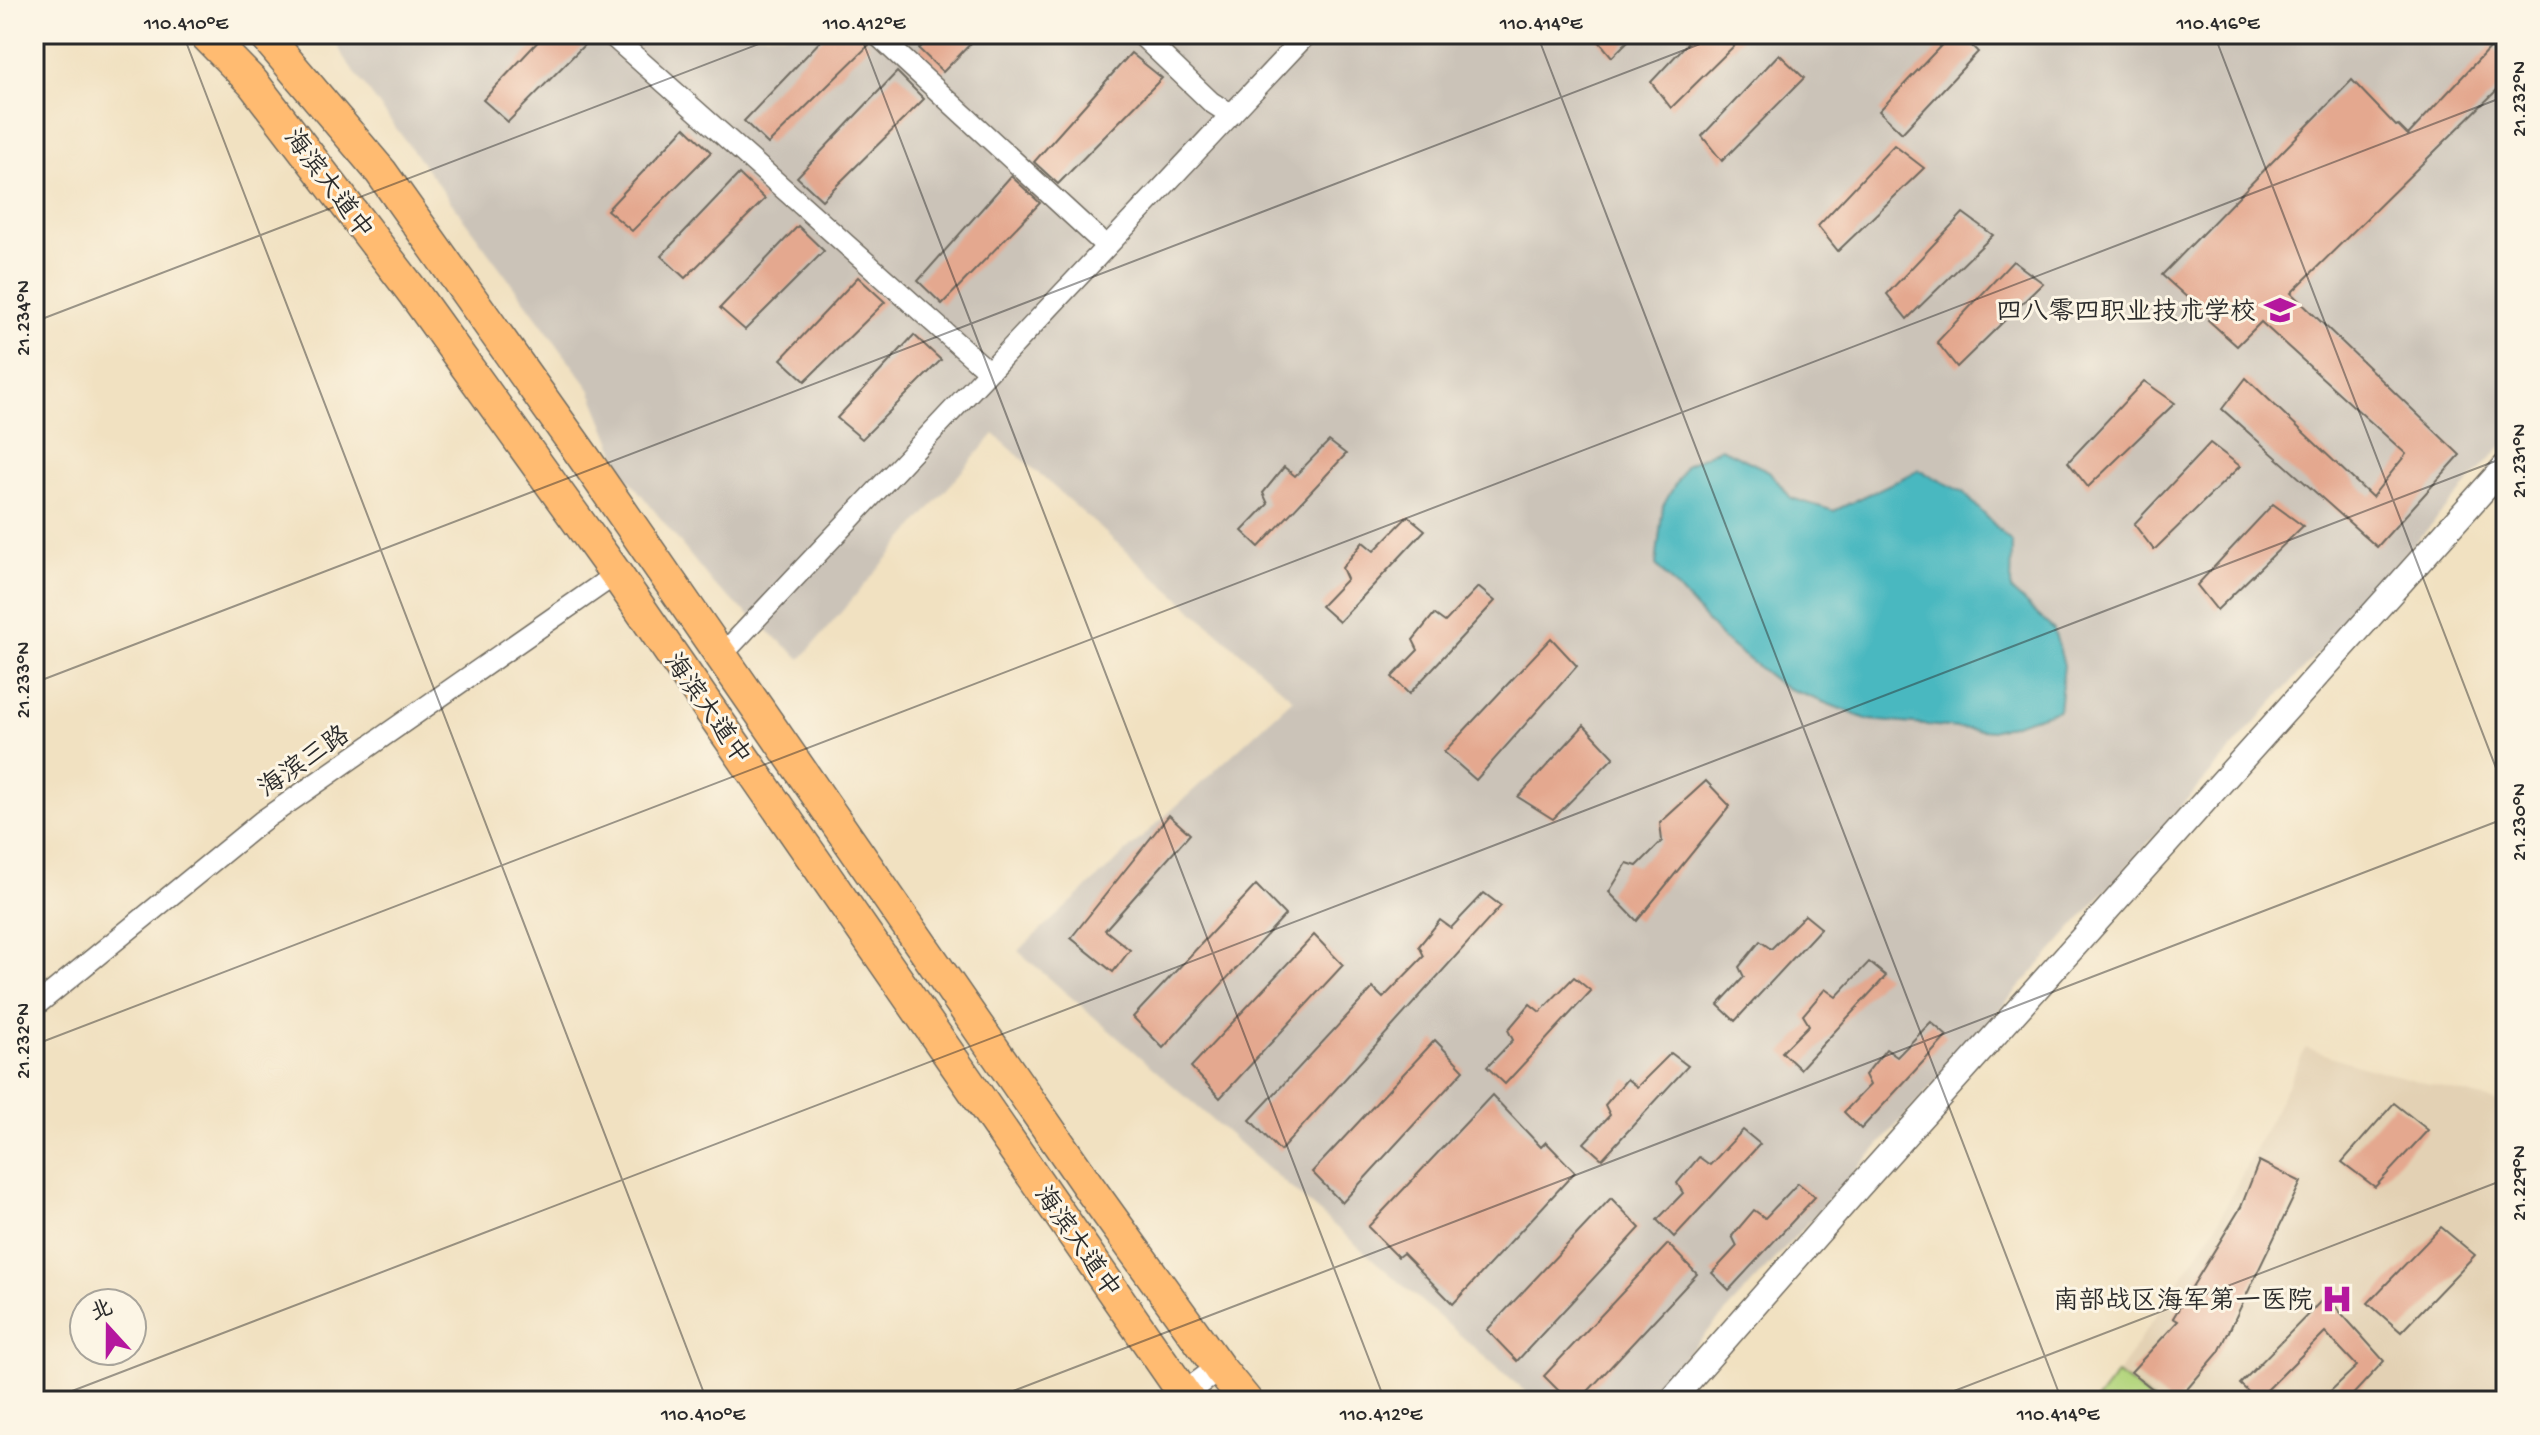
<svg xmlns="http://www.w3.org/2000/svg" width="2540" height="1435" font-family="'Gochi Hand','LXGW WenKai TC',sans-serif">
  <rect width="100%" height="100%" fill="#fcf5e5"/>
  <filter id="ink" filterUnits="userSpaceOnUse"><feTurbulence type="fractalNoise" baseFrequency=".0125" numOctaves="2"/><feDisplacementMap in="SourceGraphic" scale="16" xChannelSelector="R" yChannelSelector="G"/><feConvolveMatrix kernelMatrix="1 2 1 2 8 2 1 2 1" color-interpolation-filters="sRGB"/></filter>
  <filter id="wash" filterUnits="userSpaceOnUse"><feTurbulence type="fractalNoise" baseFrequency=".006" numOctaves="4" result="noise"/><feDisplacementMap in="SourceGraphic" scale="32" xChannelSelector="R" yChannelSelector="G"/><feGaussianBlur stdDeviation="1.8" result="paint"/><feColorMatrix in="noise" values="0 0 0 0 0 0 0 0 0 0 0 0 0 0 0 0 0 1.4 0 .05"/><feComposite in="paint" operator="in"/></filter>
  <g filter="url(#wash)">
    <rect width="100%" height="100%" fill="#f1e1c1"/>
    <path fill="#e3d1b4" d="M2306,1048L2361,1066L2506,1104V1401H2096L2117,1374L2217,1224Z"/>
    <path fill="#cbc3b8" d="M332,34H2506V441L1871,1154L1644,1401H1536L1018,951L1293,699L994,434L801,659L714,585L624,473L590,389L344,58Z"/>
    <path fill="#b3d57d" stroke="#6f8054" stroke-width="2" d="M2117,1374L2152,1400L2154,1401H2096Z"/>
    <path fill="#49b8c0" stroke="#3a7276" stroke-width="2" d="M1721,448L1769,471L1791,498L1834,511L1919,470L1963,492L2012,543L2011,590L2054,630L2064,665L2059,710L1992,731L1869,720L1782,686L1723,639L1656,565L1663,506L1686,465Z"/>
    <g id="blocks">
      <g fill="#e4a88f">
        <path d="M545,34H578L587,42L508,122L483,100Z"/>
        <path d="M827,34H860L869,45L768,144L744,121Z"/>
        <path d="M932,34H980L943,72L919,49Z"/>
        <path d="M1593,34H1635L1612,57Z"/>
        <path d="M1696,34H1746L1671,108L1651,82Z"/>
        <path d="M1952,34H1960L1978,52L1902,133L1879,111Z"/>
        <path d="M2491,46L2506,59V81L2291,293L2460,455L2377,547L2222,409L2246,378L2372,497L2406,454L2261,322L2237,346L2208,320L2210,318L2162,275L2352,80L2396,126L2398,125L2408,135Z"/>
        <path d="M1131,53L1162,78L1058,184L1034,162Z"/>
        <path d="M1779,54L1804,78L1722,161L1702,136Z"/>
        <path d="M897,72L924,99L822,200L797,177Z"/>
        <path d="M685,127L711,152L632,231L607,210Z"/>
        <path d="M1894,145L1924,168L1838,251L1818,226Z"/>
        <path d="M739,174L765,199L685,278L661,256Z"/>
        <path d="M1011,176L1040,203L942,304L918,281Z"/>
        <path d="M1963,213L1993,235L1907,319L1887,294Z"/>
        <path d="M798,226L824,251L745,330L720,308Z"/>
        <path d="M2013,261L2043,283L1957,367L1937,342Z"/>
        <path d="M858,277L885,302L805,381L781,359Z"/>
        <path d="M914,335L941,360L862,439L837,418Z"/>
        <path d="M2144,381L2175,403L2088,487L2068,462Z"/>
        <path d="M1329,441L1346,454L1259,547L1242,531L1268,504L1263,493L1284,467L1295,476Z"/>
        <path d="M2210,443L2240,466L2154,550L2134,524Z"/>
        <path d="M2273,504L2303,526L2217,610L2197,585Z"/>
        <path d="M1408,516L1425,530L1339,622L1321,606L1347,579L1342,568L1363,542L1374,551Z"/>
        <path d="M1478,587L1495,601L1409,694L1392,677L1418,650L1413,640L1434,614L1445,622Z"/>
        <path d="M1551,638L1577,666L1476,780L1444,752Z"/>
        <path d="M1584,725L1614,757L1553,819L1518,797Z"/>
        <path d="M1706,781L1730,806L1637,921L1609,892L1627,863L1637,866L1662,841L1660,823Z"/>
        <path d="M1169,815L1190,834L1105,930L1130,950L1113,972L1071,938Z"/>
        <path d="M1256,885L1285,915L1163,1048L1133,1017Z"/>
        <path d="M1484,893L1501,906L1280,1151L1250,1120L1373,988L1383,998L1424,956L1419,946L1440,920L1451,928Z"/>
        <path d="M1805,915L1821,928L1735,1021L1718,1005L1744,977L1739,967L1760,941L1771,949Z"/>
        <path d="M1314,935L1343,965L1220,1098L1191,1067Z"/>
        <path d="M1869,962L1886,976L1800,1069L1782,1052L1809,1025L1803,1015L1825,989L1836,997Z"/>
        <path d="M1574,977L1591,991L1505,1084L1487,1067L1513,1040L1508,1030L1530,1004L1540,1012Z"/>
        <path d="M1931,1022L1947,1036L1861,1129L1844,1112L1870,1085L1865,1075L1886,1049L1897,1057Z"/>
        <path d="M1435,1040L1464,1070L1342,1203L1312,1172Z"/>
        <path d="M1671,1053L1688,1066L1602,1159L1584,1143L1610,1115L1605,1105L1627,1079L1637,1087Z"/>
        <path d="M1492,1095L1541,1147L1546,1142L1575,1172L1453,1304L1403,1253L1398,1257L1368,1227Z"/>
        <path d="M2394,1103L2428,1130L2375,1187L2342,1162Z"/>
        <path d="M1743,1130L1760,1144L1674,1237L1657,1220L1683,1193L1677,1183L1699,1157L1710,1165Z"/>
        <path d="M2259,1161L2301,1182L2219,1352L2177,1401H2168L2131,1372L2178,1321L2173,1318L2241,1207Z"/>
        <path d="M1798,1183L1815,1197L1729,1290L1712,1273L1737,1246L1732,1236L1754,1210L1765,1218Z"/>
        <path d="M1611,1198L1640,1228L1517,1361L1487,1330Z"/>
        <path d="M2441,1227L2475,1255L2401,1332L2368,1303Z"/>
        <path d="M1668,1244L1697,1274L1579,1401H1569L1544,1376Z"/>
        <path d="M2326,1296L2384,1361L2347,1401H2320L2357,1366L2325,1332L2257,1400L2240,1384Z"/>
      </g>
    </g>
  </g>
  <g filter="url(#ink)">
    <use href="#blocks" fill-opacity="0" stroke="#706b60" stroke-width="2"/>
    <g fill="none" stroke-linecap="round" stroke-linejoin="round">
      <defs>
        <g id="minor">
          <path d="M610,34L988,371"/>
          <path d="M876,34L1106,246"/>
          <path d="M1140,34L1211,102L1231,115"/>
          <path d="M721,656L1307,34"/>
          <path d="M34,1007L262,821L616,574"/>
        </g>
        <g id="tertiary">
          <path d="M1175,1401L1219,1368"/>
          <path d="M1671,1401L1857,1189L2506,465"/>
        </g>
        <g id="primary">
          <path d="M205,34L253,83L413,292L616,574L1189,1401"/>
          <path d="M264,34L381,172L585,459L1088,1186L1219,1368L1246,1401"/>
        </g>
      </defs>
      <use href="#minor" stroke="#706b60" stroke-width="23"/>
      <use href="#tertiary" stroke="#706b60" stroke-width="27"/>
      <use href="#primary" stroke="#706b60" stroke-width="35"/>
      <use href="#minor" stroke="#fff" stroke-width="20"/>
      <use href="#tertiary" stroke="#fff" stroke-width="24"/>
      <use href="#primary" stroke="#ffbb71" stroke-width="32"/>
    </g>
  </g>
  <path fill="none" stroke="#2b2b2b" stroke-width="2" stroke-opacity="0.45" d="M183,34L707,1401M860,34L1385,1401M1537,34L2062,1401M2214,34L2506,794M34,322L785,34M34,683L1726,34M34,1045L2506,96M46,1401L2506,457M987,1401L2506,818M1928,1401L2506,1179"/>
  <defs>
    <symbol id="school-bare" viewBox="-9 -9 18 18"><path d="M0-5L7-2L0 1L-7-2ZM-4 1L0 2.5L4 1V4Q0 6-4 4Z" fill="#b5179e" stroke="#fcf5e5" stroke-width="2.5" paint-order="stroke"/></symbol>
    <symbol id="hospital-bare" viewBox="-9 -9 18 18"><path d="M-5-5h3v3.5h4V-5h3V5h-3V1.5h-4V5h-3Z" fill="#b5179e" stroke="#fcf5e5" stroke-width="2.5" paint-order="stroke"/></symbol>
  </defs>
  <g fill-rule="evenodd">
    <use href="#school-bare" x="2258" y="288" width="44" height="44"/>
    <use href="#hospital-bare" x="2315" y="1277" width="44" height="44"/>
  </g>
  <g text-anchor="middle" stroke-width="6" stroke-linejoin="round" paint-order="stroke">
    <g font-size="26" fill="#2b2b2b" stroke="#fcf5e5">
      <text transform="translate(330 183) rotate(53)" y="9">海滨大道中</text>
      <text transform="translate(709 708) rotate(55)" y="9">海滨大道中</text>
      <text transform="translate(303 760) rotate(-35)" y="9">海滨三路</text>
      <text transform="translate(1079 1241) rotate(55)" y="9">海滨大道中</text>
    </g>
    <g font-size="26" fill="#2b2b2b" stroke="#fcf5e5" text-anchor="end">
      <text x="2256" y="319">四八零四职业技术学校</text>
      <text x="2313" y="1308">南部战区海军第一医院</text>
    </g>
  </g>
  <rect width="2540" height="1435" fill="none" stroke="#fcf5e5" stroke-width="88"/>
  <g transform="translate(108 1327) rotate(339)"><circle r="38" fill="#fcf5e5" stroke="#a8a49b" stroke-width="2"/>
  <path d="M0-6L14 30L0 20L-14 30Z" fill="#b5179e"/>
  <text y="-12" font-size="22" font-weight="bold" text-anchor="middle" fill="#2b2b2b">北</text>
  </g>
  <rect x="44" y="44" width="2452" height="1347" fill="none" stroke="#2b2b2b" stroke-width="3"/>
  <g font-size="20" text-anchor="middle" fill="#2b2b2b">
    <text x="186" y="29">110.410°E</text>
    <text x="864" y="29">110.412°E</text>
    <text x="1541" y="29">110.414°E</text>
    <text x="2218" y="29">110.416°E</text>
    <text transform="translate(2518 99) rotate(-90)" y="7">21.232°N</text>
    <text transform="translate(22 318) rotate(-90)" y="7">21.234°N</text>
    <text transform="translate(2518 461) rotate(-90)" y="7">21.231°N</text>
    <text transform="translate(22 680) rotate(-90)" y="7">21.233°N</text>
    <text transform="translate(2518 822) rotate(-90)" y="7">21.230°N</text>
    <text transform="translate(22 1041) rotate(-90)" y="7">21.232°N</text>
    <text transform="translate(2518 1183) rotate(-90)" y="7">21.229°N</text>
    <text x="703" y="1420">110.410°E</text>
    <text x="1381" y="1420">110.412°E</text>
    <text x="2058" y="1420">110.414°E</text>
  </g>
</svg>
